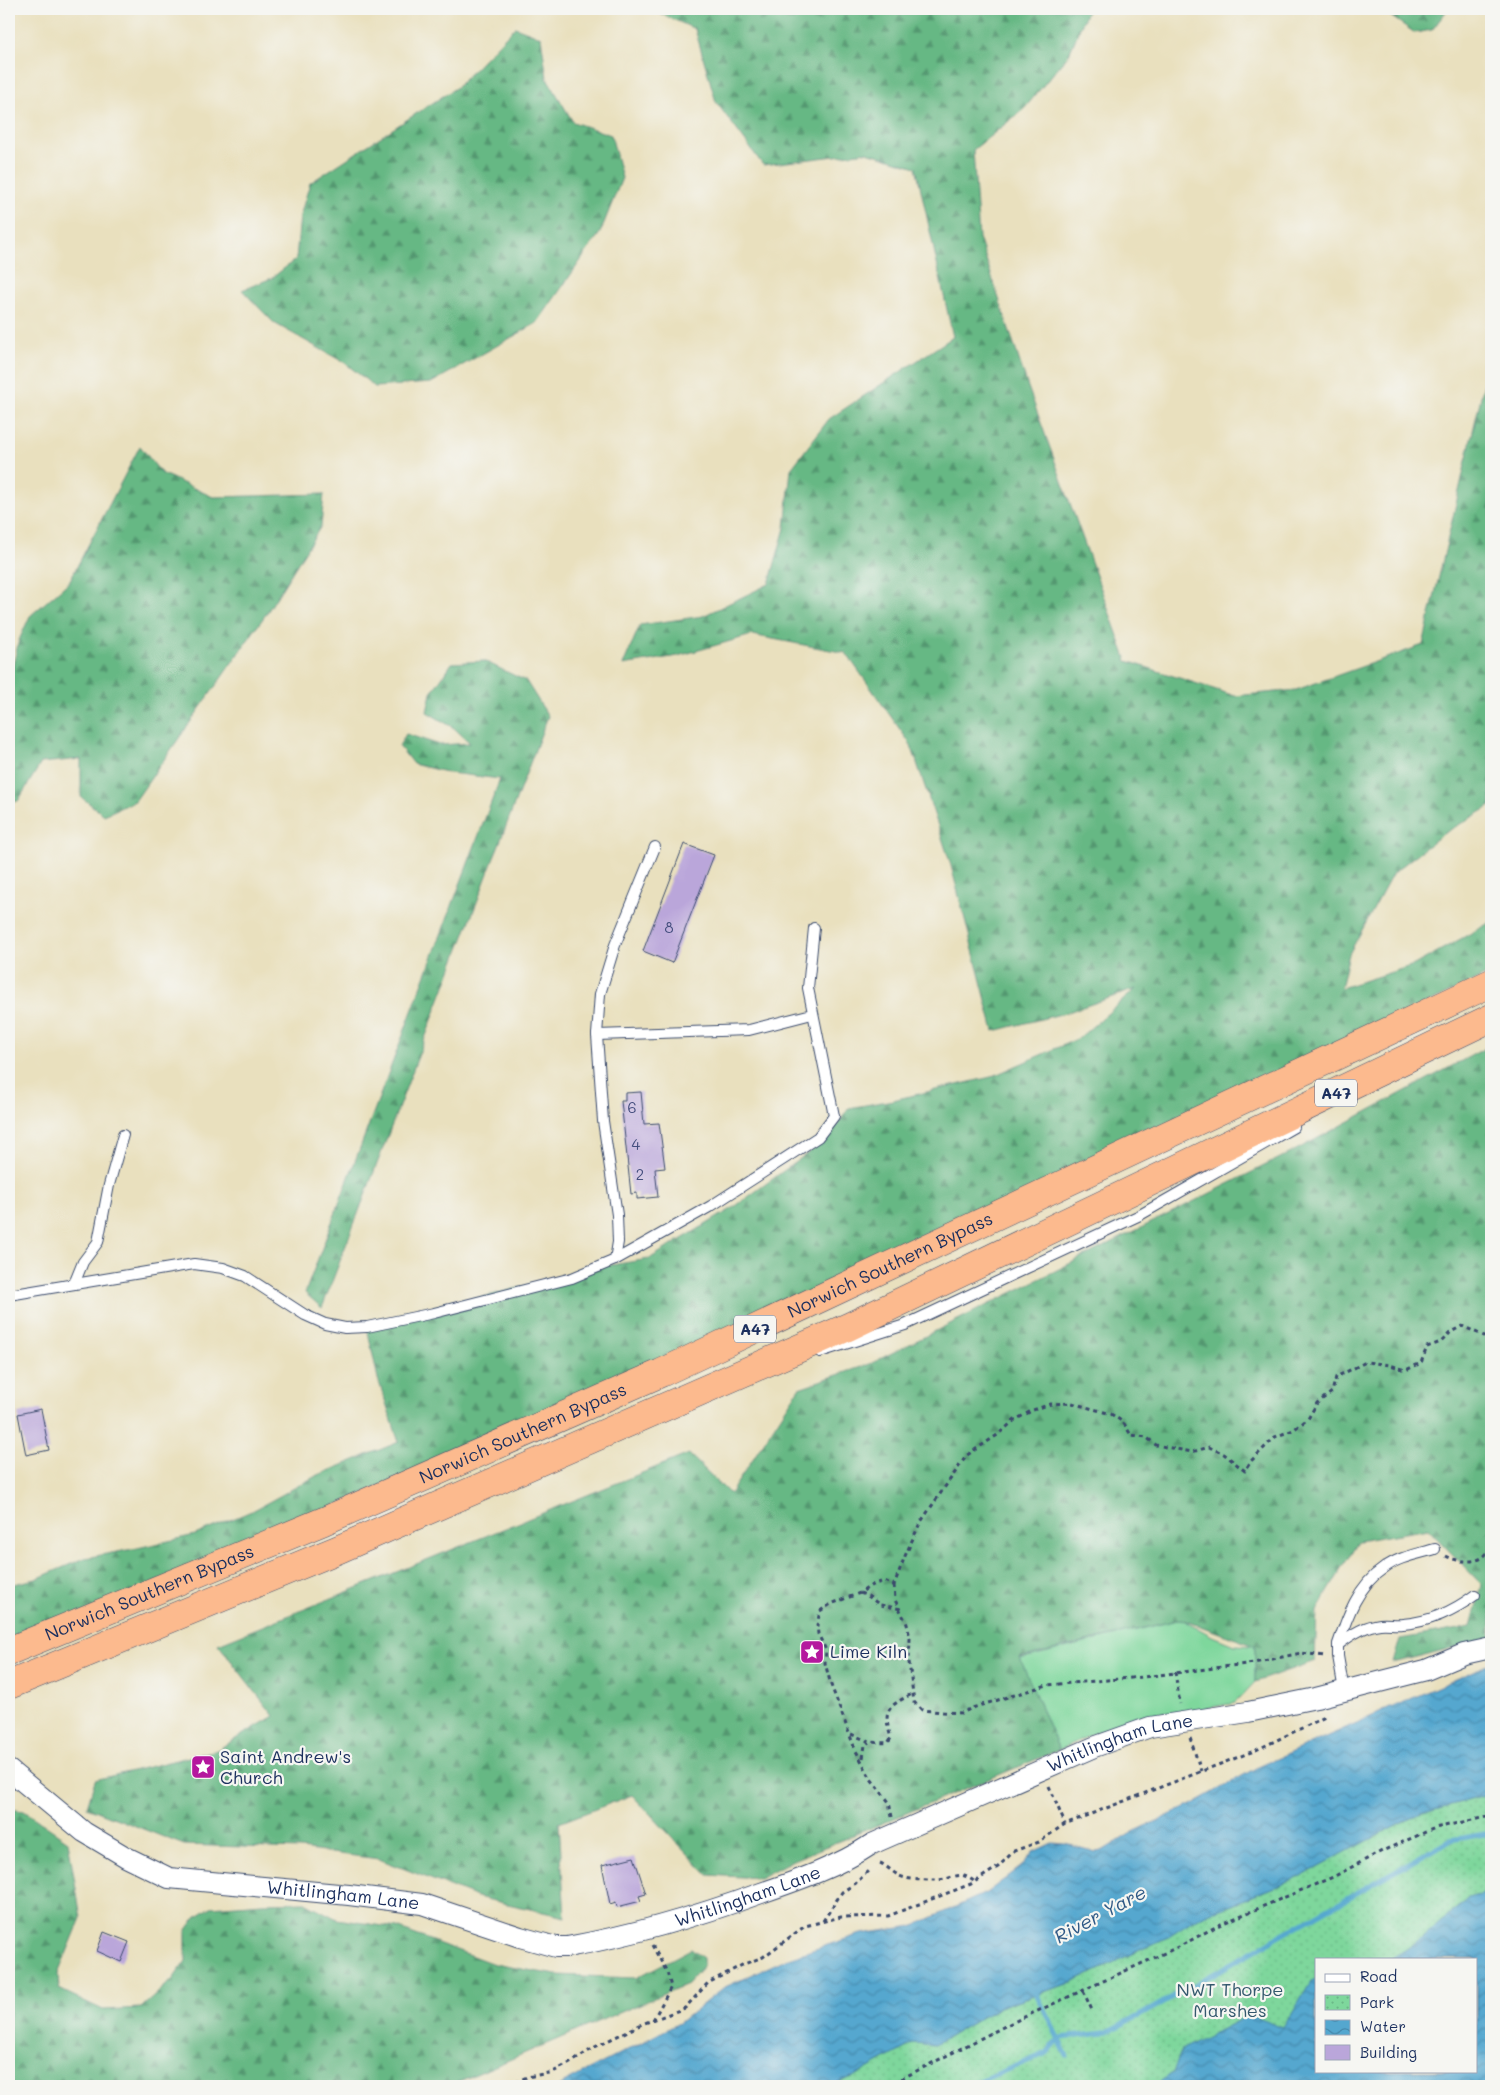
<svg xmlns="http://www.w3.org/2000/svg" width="1500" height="2095" font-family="Mali,sans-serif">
  <defs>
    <pattern id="forest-firs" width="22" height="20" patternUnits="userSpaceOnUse" patternTransform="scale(1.25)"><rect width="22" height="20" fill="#66b884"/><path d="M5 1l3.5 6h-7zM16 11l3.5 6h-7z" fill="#53966f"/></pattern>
    <pattern id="park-dots" width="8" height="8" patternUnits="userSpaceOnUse" patternTransform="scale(1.25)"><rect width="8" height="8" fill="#7ed79c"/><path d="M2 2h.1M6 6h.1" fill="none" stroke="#6cb989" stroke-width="1.8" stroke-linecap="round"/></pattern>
    <pattern id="water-waves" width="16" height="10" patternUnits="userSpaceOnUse" patternTransform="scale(1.25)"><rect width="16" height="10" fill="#54a7cf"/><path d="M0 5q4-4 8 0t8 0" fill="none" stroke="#4588ab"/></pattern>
  </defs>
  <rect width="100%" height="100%" fill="#f6f6f2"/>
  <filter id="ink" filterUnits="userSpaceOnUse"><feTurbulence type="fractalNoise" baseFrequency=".02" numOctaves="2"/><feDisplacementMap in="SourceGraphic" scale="10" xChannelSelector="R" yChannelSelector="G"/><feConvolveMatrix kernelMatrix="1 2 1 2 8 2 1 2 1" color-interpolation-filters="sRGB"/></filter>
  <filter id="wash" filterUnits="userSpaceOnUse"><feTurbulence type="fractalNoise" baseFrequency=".0096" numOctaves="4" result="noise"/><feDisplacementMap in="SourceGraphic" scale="20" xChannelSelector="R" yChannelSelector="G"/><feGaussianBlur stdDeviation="1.12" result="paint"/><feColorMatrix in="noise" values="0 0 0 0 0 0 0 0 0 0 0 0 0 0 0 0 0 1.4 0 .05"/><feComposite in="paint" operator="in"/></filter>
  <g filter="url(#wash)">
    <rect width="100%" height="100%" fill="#e9e0be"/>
    <path fill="#7ed79c" stroke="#4c837d" d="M1181,1619L1212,1636L1234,1645L1255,1646V1682L1235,1703L1196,1710L1156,1714L1099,1731L1059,1750L1020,1659Z"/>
    <g fill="url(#forest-firs)" stroke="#407471">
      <path d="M650,9H1088L1069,54L1024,109L973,150L979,238L1028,387L1127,661L1235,696L1296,690L1423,645L1491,354V806L1443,834L1393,873L1349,954L1341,988L1414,965L1491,922V973L658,1367L9,1645V1585L36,1579L85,1558L133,1549L195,1535L254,1510L316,1476L399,1442L378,1379L367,1327L599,1267L649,1259L733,1208L827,1139L849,1108L893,1100L991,1077L1079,1038L1136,989L1065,1013L994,1031L950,862L911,745L846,653L752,635L678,656L623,665L640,625L703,616L769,584L785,528L791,469L829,419L953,337L916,167L867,152L763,165L716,102L695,29Z"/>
      <path d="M1385,9H1448L1432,30L1415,33L1386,13Z"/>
      <path d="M515,27L541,37L547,78L573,122L611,135L622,178L600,233L537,323L431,383L375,387L345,363L274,323L242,290L272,278L296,259L300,216L310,183L457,87Z"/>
      <path d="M140,446L161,473L213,497L324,494L321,526L266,614L135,801L104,815L81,797V759L41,763L18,801L9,803V682L19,640L30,616L69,582Z"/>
      <path d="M484,661L526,681L548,716L322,1308L305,1293L500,779L450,773L413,764L399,746L406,734L440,745L470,743L454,728L427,712L431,693L452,663Z"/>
      <path d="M1491,1045V1638L1393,1663L1400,1639L1471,1627L1482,1585L1428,1529L1358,1541L1317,1611L1315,1661L1255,1682V1646L1181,1619L1020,1658L1059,1750L793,1860L759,1878L708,1875L632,1795L559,1823L565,1917L477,1897L379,1859L300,1849L184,1845L87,1807L95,1780L217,1750L274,1716L218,1644L689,1454L730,1494L799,1388L870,1364L1296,1150Z"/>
      <path d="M9,1809L24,1811L68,1841L81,1918L58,1974L59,1989L103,2010L141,2008L173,1979L186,1961V1931L196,1917L211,1907L262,1903L305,1902L337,1919L397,1928L494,1964L556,1975L636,1978L691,1949L703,1958V1966L687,1984L448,2086H9Z"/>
    </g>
    <path fill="url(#park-dots)" stroke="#4c837d" fill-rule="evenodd" d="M1491,1794V2086H828L855,2076L914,2043L935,2045L999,2007L1067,1984L1170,1936L1199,1917L1293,1880L1421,1813ZM1316,1959H1476V2071H1316Z"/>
    <g fill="url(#water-waves)" stroke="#386b96">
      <path d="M1491,1663V1794L1421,1813L1293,1880L1199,1917L1170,1936L1067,1984L999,2007L935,2045L914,2043L855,2076L828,2086H558L679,2023L723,1988L788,1958L861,1934L913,1926L986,1893L1022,1866L1033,1852L1052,1843L1066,1844L1096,1852L1102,1851L1133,1832L1191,1805L1256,1768Z"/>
      <path d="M1491,1891V2086H1153L1173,2073L1181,2050L1249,2015L1283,2028L1311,1981L1316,1979V2071H1476V1959H1390L1415,1944L1471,1896Z"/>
    </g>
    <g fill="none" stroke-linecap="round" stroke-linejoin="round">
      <g stroke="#54a7cf" stroke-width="5">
        <path d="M1034,1989L1067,2056"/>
        <path d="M968,2086L1047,2053L1060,2038L1104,2033L1139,2016L1450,1840L1491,1833"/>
      </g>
    </g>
    <g id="blocks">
      <g fill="#baa6da">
        <path d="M684,844L714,855L672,963L643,951Z"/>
        <path d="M641,1092L644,1124L659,1123L665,1168L655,1169L658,1197L637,1199V1193L631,1194L621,1101H625V1093Z"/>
        <path d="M41,1409L49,1450L26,1455L18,1414Z"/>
        <path d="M634,1857L646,1894L639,1896L641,1901L617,1907L616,1902L610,1904L602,1865Z"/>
        <path d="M104,1932L129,1942L121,1962L97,1951Z"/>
      </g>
    </g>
  </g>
  <g filter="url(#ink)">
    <use href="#blocks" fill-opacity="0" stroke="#3a4a6c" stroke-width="1"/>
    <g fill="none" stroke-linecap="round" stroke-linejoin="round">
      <defs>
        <g id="lane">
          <path d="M597,1035L749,1030L812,1014"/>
          <path d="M615,1260L711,1206L818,1137L834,1116L808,988L814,928"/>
          <path d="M74,1284L83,1262L98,1242L109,1185L123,1135"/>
          <path d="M9,1295L194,1264L223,1268L245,1276L305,1315L325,1324L345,1328L367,1327L434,1313L572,1278L615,1260L618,1242L617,1215L603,1121L597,1035L600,994L615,945L655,847"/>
          <path d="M820,1352L905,1325L1140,1215L1294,1127"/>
          <path d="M1338,1644C1347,1617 1358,1585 1384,1568C1398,1557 1418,1554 1435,1549"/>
          <path d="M1344,1691L1338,1656V1645C1349,1636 1364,1626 1380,1624C1387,1623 1395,1625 1403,1624C1429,1622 1455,1610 1475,1595"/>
        </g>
        <g id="street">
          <path id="s1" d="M9,1770L84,1832L126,1857L169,1878L349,1895L422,1904L520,1937L556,1947H567C634,1935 698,1916 761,1893C799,1880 839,1866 872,1844L1094,1747L1150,1727L1248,1712L1316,1698L1426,1670L1464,1654L1491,1648"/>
        </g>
        <g id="highway">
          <path id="s2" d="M9,1651L324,1521L661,1373L1491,983"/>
          <path d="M9,1685L337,1550L848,1327L1491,1018"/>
        </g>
      </defs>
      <use href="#lane" stroke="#3a4a6c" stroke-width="12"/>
      <use href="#street" stroke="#3a4a6c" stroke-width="22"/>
      <use href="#highway" stroke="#3a4a6c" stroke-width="29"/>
      <g stroke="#3a4a6c" stroke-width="3" stroke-dasharray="4 4" stroke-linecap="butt">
        <path d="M1446,1556C1455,1561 1474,1564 1483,1557C1486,1555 1488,1551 1491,1548"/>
        <path d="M894,1585L895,1600L907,1624L910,1638L909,1662L914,1702L922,1710L943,1712L962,1713L972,1708L1047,1685L1143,1677L1254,1663L1301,1653L1326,1656"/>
        <path d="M860,1593L868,1596L880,1605L901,1609"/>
        <path d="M1175,1672L1180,1704"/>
        <path d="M851,1734L870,1742L888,1743L891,1738C883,1711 886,1707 912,1694"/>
        <path d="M1190,1738L1201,1771"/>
        <path d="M863,1758L865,1745L869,1742"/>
        <path d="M1049,1786L1065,1824"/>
        <path d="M892,1817L889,1802L871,1779L855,1749L831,1685L825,1663L826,1650L818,1634L817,1625L820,1611L831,1604L860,1593L872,1585L884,1581L894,1585L905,1556L920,1523L967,1455L996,1436L1015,1420L1033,1410L1051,1404L1072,1403L1111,1414L1123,1422L1131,1435L1146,1437L1156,1445L1192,1452L1209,1447L1224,1454L1245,1471L1251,1461L1275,1437L1293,1430L1308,1419L1317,1403L1332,1392L1336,1377L1366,1362L1390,1365L1406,1370L1421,1363L1427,1347L1441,1342L1451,1332L1462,1326L1491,1339"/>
        <path d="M880,1863C888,1866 895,1876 906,1878C912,1880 932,1880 938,1880C955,1879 959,1869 975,1882"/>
        <path d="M823,1921L842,1892L856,1883L870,1869"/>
        <path d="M652,1945L667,1972L671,1987L653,2020"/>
        <path d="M1083,1991L1092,2010"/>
        <path d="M508,2086L527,2077L553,2072L572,2062L595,2047L642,2024L685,2008L708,1983L744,1964L763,1957L805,1926L841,1917L888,1916L971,1884L998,1867L1014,1851L1039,1842L1065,1824L1254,1751L1327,1716"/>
        <path d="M887,2086L1009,2024L1180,1946L1221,1924L1333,1877L1382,1851L1435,1828L1491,1816"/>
      </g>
      <use href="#lane" stroke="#fff" stroke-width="10"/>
      <use href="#street" stroke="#fff" stroke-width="20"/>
      <use href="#highway" stroke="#fcba8e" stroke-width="28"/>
    </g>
  </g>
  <defs>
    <symbol id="sight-square" viewBox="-11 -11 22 22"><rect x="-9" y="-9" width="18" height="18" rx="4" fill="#b5179e" stroke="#f6f6f2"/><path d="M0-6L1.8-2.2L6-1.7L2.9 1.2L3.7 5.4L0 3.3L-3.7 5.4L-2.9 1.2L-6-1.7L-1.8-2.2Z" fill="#fff"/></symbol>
  </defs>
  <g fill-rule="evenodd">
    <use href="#sight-square" x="798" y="1638" width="28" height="28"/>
    <use href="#sight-square" x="189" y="1753" width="28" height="28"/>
  </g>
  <g text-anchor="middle" stroke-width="4.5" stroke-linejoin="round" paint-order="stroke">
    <g font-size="15" fill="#434d7d">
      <text x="669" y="933">8</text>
      <text x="632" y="1113">6</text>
      <text x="636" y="1150">4</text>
      <text x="640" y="1180">2</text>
    </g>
    <g fill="#f6f6f2" stroke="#5d6b8a" stroke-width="1">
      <rect x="1315" y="1079.5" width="42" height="27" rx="4"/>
      <rect x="734" y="1315.5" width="42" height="27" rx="4"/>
    </g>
    <g font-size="16" font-weight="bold" fill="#1b2f5e">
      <text x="1336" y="1099">A47</text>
      <text x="755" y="1335">A47</text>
    </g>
    <g font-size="18" fill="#1b2f5e" stroke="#f6f6f2">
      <text dy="6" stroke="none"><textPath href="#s2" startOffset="962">Norwich Southern Bypass</textPath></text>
      <text dy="6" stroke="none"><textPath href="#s2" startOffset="558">Norwich Southern Bypass</textPath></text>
      <text dy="6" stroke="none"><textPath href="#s2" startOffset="152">Norwich Southern Bypass</textPath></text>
      <text dy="6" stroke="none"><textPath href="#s1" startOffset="1192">Whitlingham Lane</textPath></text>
      <text dy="6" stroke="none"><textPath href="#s1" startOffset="369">Whitlingham Lane</textPath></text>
      <text dy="6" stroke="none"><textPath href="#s1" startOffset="788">Whitlingham Lane</textPath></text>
    </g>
    <g font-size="18" fill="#1b2f5e" stroke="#f6f6f2" text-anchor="start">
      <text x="830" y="1658">Lime Kiln</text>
      <text x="220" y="1763">Saint Andrew's<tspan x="220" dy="21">Church</tspan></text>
    </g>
    <g font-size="18" fill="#34596e" stroke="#f6f6f2">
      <text x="1230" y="1996">NWT Thorpe<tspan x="1230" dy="21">Marshes</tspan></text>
    </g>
    <g font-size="19" font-style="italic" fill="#2f5986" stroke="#f6f6f2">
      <text transform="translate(1100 1914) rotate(-28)" y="7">River Yare</text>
    </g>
  </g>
  <rect width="1500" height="2095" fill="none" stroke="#f6f6f2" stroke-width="30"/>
  <rect x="1315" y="1958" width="162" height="115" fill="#f6f6f2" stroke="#9ea6b7"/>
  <rect x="1325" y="1974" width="25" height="8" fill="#ffffff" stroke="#9ea6b7"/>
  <text x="1360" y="1982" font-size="15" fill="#1b2f5e">Road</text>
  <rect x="1325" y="1995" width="25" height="15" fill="url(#park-dots)" stroke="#9ea6b7"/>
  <text x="1360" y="2008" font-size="15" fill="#1b2f5e">Park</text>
  <rect x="1325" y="2020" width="25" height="15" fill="url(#water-waves)" stroke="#9ea6b7"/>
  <text x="1360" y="2032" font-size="15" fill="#1b2f5e">Water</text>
  <rect x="1325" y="2045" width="25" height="15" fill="#baa6da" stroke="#9ea6b7"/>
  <text x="1360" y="2058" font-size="15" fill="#1b2f5e">Building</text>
</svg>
